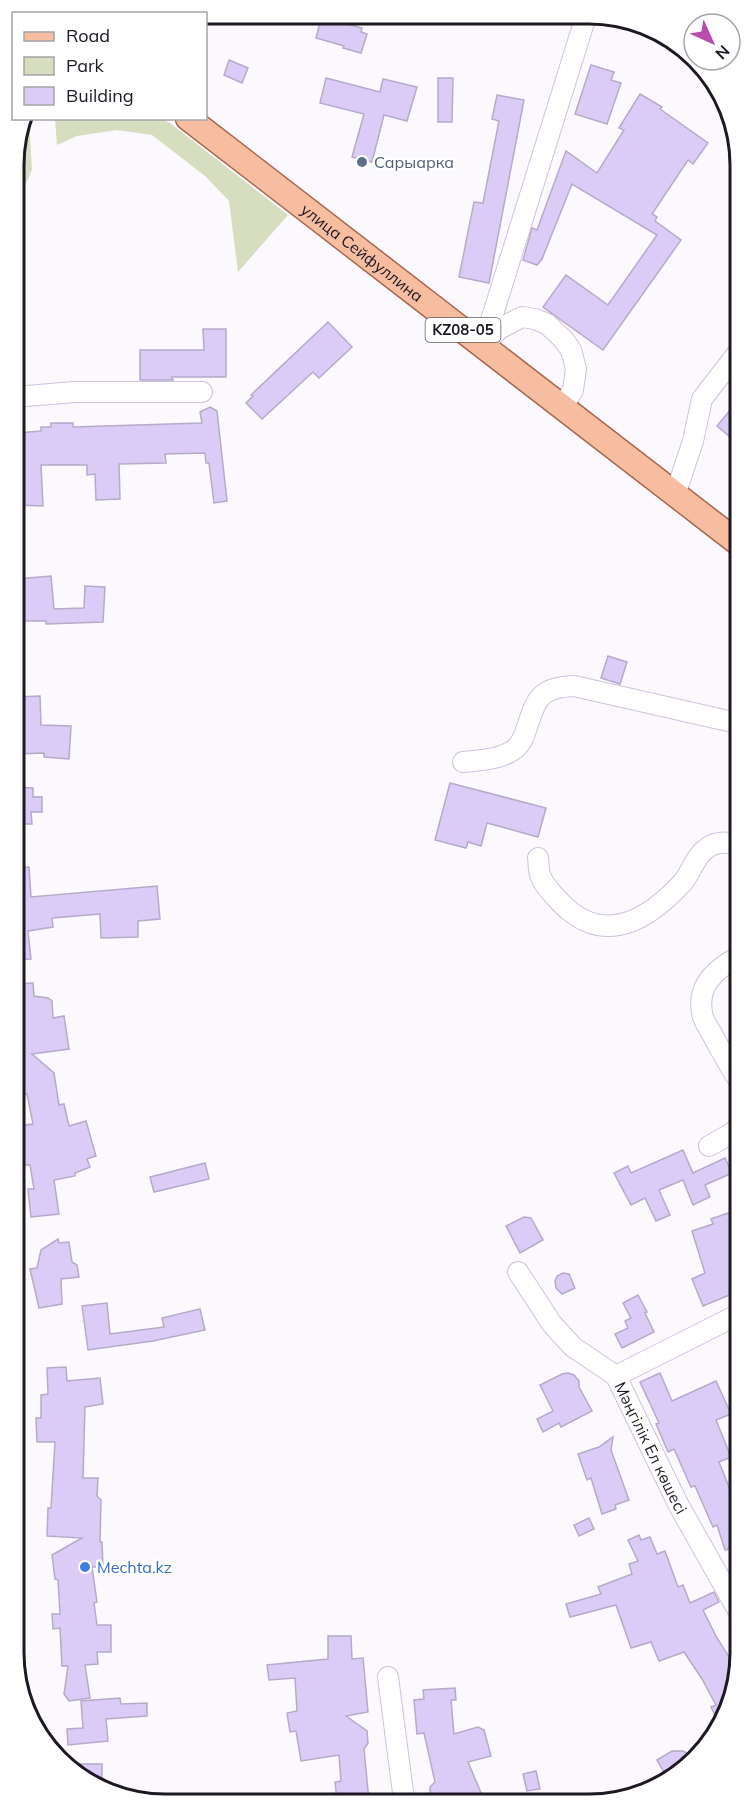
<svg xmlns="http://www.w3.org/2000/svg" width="754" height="1818" font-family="Mulish,sans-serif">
  <rect width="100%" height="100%" fill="#fbf8fe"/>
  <g fill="#d7dec0">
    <path d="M24,118L29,119L32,170L14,209V155Z"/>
    <path d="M55,119H162L170,123L288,215L238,272L229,201L205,176L152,135L117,130L77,136L57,145Z"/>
  </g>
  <g fill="#dbcbf7" stroke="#b5abc9" stroke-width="1.5">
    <path d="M322,14L338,15L336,21L362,28L361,32L367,34L361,53L343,48L344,46L316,38Z"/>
    <path d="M229,60L248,68L242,83L224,75Z"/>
    <path d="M591,65L614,72L611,80L621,83L607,124L575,114Z"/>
    <path d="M326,78L380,92L383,79L417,87L407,121L384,115L372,162L352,157L364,114L320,103Z"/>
    <path d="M438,78H453L452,122H438Z"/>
    <path d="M640,94L662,107L660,109L708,143L693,164L688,160L652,214L657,217L655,221L681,240L603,350L543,307L566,275L608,305L657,235L572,184L542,259L537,265L523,260L532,228L537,230L566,151L597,173L624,130L619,128Z"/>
    <path d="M497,95L524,100L489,283L459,277L474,202L483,203L499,121L492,119Z"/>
    <path d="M328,322L352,347L319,378L313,372L262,419L246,403L253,396L251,395Z"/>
    <path d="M203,329H226V377H172L173,380H140V350H204Z"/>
    <path d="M736,403V442L717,426Z"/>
    <path d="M210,407L217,411L227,501L214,503L209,463H206L205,453L165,454L166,463L119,464L120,499L96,500L95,474L87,475V465H41L43,506L15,505V477H19L17,433L41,431V427H51V423H73V427L202,423L200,412Z"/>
    <path d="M51,576L54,609L84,608L85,586L105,587L103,622L46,624V621H15L16,579Z"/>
    <path d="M608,656L627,662L620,684L601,678Z"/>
    <path d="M40,696L41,725L71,726L69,759L44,757V753L16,754V697Z"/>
    <path d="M450,783L546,808L538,837L487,823L481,846L468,842L466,848L435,840Z"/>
    <path d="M16,787L33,788V797H42V812H31L32,824H16Z"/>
    <path d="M29,867L31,897L157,886L160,919L138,921V937L101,938L100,914L52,918L53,927L28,931L31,959L16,960V868Z"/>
    <path d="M33,983L34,996L48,998L52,1001L53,1018L64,1016L69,1049L32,1054L54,1073L59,1105L64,1104L69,1126L86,1121L96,1156L87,1159L90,1167L75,1173V1176L54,1180L59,1214L31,1217L28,1189H34L30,1165H24L20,1140H18L17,1133V1126L33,1124L27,1094H23L20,1075H17L16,1001L19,1003L18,984Z"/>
    <path d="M683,1150L693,1173L725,1158L732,1173L705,1185L710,1197L693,1205L683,1180L659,1190L670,1215L656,1221L645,1198L631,1205L614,1173L628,1166L631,1173Z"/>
    <path d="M205,1163L209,1179L154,1192L150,1177Z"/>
    <path d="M734,1211L739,1225V1291L703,1306L692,1279L705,1273L692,1231L713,1224L711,1219Z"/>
    <path d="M524,1217L531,1218L543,1240L520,1253L506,1226Z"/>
    <path d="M58,1239L59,1243L69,1242L72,1262L77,1265L79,1277L61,1279L62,1304L39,1308L30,1269L37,1268L41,1250Z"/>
    <path d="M563,1273L569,1274L575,1288L562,1294L556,1288L555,1281L557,1276Z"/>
    <path d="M638,1295L647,1312L645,1313L654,1332L622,1348L615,1334L628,1328L625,1321L631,1318L623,1303Z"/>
    <path d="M107,1303L110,1334L164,1327L162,1318L200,1309L205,1330L153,1341L88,1350L82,1306Z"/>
    <path d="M66,1367L67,1381L100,1378L103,1404L85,1407L83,1478H98L97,1496L101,1500L100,1542H102L103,1567H92L97,1602L94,1603L97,1625H111V1652H97L98,1664L85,1665L90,1698L69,1701L64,1694L68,1666H62L60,1628L53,1629L52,1614H60L58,1580L55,1579L52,1555L82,1538L47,1536L48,1508H51L55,1442H37L36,1418H41V1395L48,1394L47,1368Z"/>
    <path d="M568,1373L574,1375L579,1381V1387L592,1411L561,1427L559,1423L543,1432L537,1419L553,1411L540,1385L562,1374Z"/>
    <path d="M660,1373L672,1401L716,1381L731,1414L716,1420L731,1457L719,1462L731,1492L740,1488V1545L725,1550L717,1525L713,1527L695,1486L691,1487L674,1449L668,1452L656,1424L659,1423L640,1382Z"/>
    <path d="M613,1437L611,1450L629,1500L615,1505L616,1509L602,1514L591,1478L587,1480L578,1454L599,1447Z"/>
    <path d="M589,1518L594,1529L579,1536L574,1525Z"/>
    <path d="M639,1535L641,1540L650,1537L657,1554L665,1551L678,1587L683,1585L690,1603L714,1592L719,1602L703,1610L717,1638L738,1671L729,1711L720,1725L711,1707L716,1705L702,1679L684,1652L659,1661L651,1642L631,1648L616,1605L570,1617L566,1604L601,1594L598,1587L632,1574L629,1564L638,1561L628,1540Z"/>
    <path d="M328,1636H351L352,1659L363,1658L368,1712L346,1716L367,1731L368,1743L364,1749L369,1801H337L335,1782L341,1781L339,1755L301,1761L296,1731L290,1732L287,1713L297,1711L295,1678L269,1680L267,1665L328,1659Z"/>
    <path d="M455,1688L456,1700H451L454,1734L478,1727L484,1730L491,1756L468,1762L484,1800H432L430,1795V1787L435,1782L424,1733L417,1734L414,1700L424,1699L423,1690Z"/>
    <path d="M120,1698L121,1704L147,1703V1716L106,1719L108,1741L68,1745L67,1729L83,1728L81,1701Z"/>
    <path d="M672,1751H683L696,1757L666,1776L657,1760Z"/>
    <path d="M66,1764H102V1784L87,1776Z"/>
    <path d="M536,1771L540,1789L527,1791L523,1774Z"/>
  </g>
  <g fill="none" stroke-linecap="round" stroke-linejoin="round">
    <defs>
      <g id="minor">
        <path d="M484,344L499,329L522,317L535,319L547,324L563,339L571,350L576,369L573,390L562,407"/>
        <path d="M483,346L586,16"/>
        <path d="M15,397L74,392H202"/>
        <path d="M675,495L693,441L702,399L736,355"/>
        <path d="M463,762C481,760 501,760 516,748C522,742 525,735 527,727C537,697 540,688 574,686L737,723"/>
        <path d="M538,858C539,864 538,872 541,877C544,886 563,906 571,912C612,944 653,915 683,882C692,871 695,856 707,848C716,841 727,842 738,844"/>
        <path d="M738,957C714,970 695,987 703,1017C705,1024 711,1031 714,1038C722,1052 729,1066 738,1079"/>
        <path d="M709,1146L732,1133L739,1126"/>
        <path id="s1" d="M518,1272L552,1324L573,1347L616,1376L678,1504L740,1614"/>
        <path d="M616,1376L739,1314"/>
        <path d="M388,1677L404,1800"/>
        <path d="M19,1690V1692"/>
      </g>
      <g id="major">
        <path id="s2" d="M188,118L737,542"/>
      </g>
    </defs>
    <use href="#minor" stroke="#d0c1de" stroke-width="22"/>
    <use href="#major" stroke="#a7674c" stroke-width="27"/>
    <use href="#minor" stroke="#fff" stroke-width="20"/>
    <use href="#major" stroke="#f7bda1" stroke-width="24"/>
  </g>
  <circle fill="#5c6f8a" stroke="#fff" stroke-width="2" cx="362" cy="162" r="6"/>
  <circle fill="#3f7fe0" stroke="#fff" stroke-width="2" cx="85" cy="1567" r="6"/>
  <g text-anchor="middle" stroke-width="5" stroke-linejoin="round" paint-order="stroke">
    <rect fill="#fff" stroke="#615d64" stroke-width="1.5" x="425.5" y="318" width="75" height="24" rx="4.5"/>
    <g font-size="15" font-weight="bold" fill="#1d1822">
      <text x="463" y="335">KZ08-05</text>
    </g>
    <g font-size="16" fill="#4e5e75" stroke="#fff" text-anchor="start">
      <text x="374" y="168">Сарыарка</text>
    </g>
    <g font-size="16" fill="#1d1822" stroke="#fff">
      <text dy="6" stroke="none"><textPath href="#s2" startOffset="220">улица Сейфуллина</textPath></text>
      <text dy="6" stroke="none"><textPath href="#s1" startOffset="225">Мәңгілік Ел көшесі</textPath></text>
    </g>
    <g font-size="16" fill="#366cbe" stroke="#fff" text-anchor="start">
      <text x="97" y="1573">Mechta.kz</text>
    </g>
  </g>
  <path d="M0 0H754V1818H0ZM165 24H589A141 141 0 0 1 730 165V1653A141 141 0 0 1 589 1794H165A141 141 0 0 1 24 1653V165A141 141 0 0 1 165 24Z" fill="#fff" fill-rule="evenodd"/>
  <path fill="none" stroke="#1d1822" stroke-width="3" d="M165 24H589A141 141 0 0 1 730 165V1653A141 141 0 0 1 589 1794H165A141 141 0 0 1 24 1653V165A141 141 0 0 1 165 24Z"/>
  <rect x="12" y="12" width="195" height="108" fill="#ffffff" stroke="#a5a3a7" stroke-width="1.5"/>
  <rect x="24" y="32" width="30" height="9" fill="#f7bda1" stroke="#a5a3a7" stroke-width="1.5"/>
  <text x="66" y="42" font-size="18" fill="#1d1822">Road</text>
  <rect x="24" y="57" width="30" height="18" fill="#d7dec0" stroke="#a5a3a7" stroke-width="1.5"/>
  <text x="66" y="72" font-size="18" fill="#1d1822">Park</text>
  <rect x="24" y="87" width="30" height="18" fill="#dbcbf7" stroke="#a5a3a7" stroke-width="1.5"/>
  <text x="66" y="102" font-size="18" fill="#1d1822">Building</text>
  <g transform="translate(712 42) rotate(135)"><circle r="28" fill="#ffffff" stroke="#a5a3a7" stroke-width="1.5"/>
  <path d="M0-4.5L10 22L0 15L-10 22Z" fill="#b94cac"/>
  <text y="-9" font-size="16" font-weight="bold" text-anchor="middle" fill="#1d1822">N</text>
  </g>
</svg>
